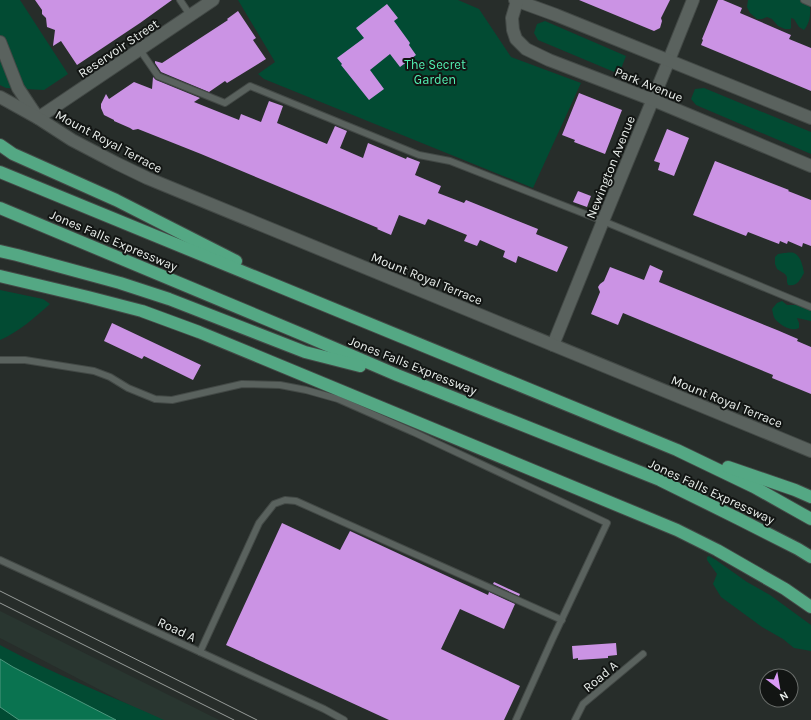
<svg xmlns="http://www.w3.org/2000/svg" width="811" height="720" font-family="Karla,sans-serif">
  <rect width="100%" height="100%" fill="#272d2a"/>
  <path fill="#293630" d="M0,611L219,720H158L0,638Z"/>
  <g fill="#024b33">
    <path d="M0,0H20L68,74L44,90L6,88L0,85Z"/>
    <path d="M238,0H458L479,9L511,57L581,83L533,188L264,79L258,74L275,62Z"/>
    <path d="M748,0H809C811,10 811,22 804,30L799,27L794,19L791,18V28L790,29H785L778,26L772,19L767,17L762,19H757L750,13L747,7Z"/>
    <path d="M545,21L626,56L619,74L538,40L534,33L537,24Z"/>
    <path d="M704,88L811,132V154L696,105L691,99L695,89Z"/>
    <path d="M784,253C786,253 791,252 794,253C801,256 803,267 804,273C800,280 797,287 788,285L787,282V277L785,274L777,269L775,264V257L778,254Z"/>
    <path d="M0,290L43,299L50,304C35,317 19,332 0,340Z"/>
    <path d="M782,301L787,305H796L811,310V321L797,318L799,323V328C791,332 780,325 775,319C773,316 773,313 772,309L777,303Z"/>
    <path d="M709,556L716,560L747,582L770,595L811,625V651L794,648L783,639L762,627L721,597L713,584L717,574L707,560V557Z"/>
    <path d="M0,645C53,674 109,695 164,720H85L0,672Z"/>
    <path d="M0,702L27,720H0Z"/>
  </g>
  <path fill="#0a7350" stroke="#4d987e" d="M0,659L13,667L116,720H19L0,707Z"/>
  <g fill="#cb93e4">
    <path d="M35,0H172L140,23L77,65L61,41L53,46L55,30L47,27L46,18L42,14V10Z"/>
    <path d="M579,0H670L661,18L662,21L660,28L654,31Z"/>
    <path d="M718,0H723L742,8L740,13L791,35L789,39L811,48V91L701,45L703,40L702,39Z"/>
    <path d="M387,4L398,18L394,21L410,43L409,45L416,55L400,67L390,54L370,70L384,89L369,100L341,65L342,64L337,58L364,38L356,28Z"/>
    <path d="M238,11L256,38L253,40L266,59L227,83L225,81L209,92L161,72L155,63V61L162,63L228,20L227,19Z"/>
    <path d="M153,77L156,80L200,98L194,102L239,120L241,114L261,122L269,101L283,106L277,123L327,144L335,126L347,131L340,148L363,158L368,143L406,159L407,157L420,162L415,175L441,186L438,193L464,203L466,200L538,229L536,234L568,247L557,272L518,256L516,263L503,257L505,251L480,240L477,246L464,241L467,235L428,219L425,225L399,215L391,235L377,229L378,228L201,154L138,129L133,130L130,128L114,121V120L104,115L101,108V104L106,94L109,99L134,82L152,89Z"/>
    <path d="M579,93L622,110L605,154L574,142L575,140L562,135Z"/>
    <path d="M667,129L689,138L674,176L658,170L660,163L654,161Z"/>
    <path d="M715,161L789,190L788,191L811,200V246L803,243L802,247L788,241L787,244L780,241L779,244L748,232L746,236L693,215Z"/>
    <path d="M578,191L591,196L587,207L573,202Z"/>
    <path d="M650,265L663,271L659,282L777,330L798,339L797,341L811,347V394L772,378L773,375L623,313L618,325L591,314L600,292L598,287L600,284L604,281L610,267L644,280Z"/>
    <path d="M112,323L201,365L193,380L144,356L142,359L104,341Z"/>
    <path d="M282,523L340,550L350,531L488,595L489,592L515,604L504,629L460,609L441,649L520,686L504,720H389L226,645Z"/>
    <path d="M494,582L520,594L519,596L493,584Z"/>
    <path d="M616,643L617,655L608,656V658L578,660V658L573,659L572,646Z"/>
  </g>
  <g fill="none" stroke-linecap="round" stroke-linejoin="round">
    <defs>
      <g id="service">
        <path d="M180,0L190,15"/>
        <path d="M804,0L811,3"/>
        <path d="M140,50L158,76L225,103L250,86L419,155L450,161L603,221L811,307"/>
        <path d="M0,360H25L94,371L110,377L128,388L155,399L172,400L242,384L280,385L306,390L338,399L413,432L607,523L552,640L516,720"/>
        <path d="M0,560L324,709L344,720"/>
        <path d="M200,652L259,523L274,504L285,500L296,501L562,620"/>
        <path d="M575,720L583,704L643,654"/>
      </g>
      <g id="minor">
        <path d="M0,42L18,88L38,118L213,0"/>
        <path d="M553,345L603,221L669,60L693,0"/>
      </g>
      <g id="tertiary">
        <path d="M515,0L556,15L811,118"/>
        <path d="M517,1L512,18L513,30L516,39L526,49L549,60L653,100L811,166"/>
        <path d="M0,97L38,118L72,140L116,163L147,178L811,451"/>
      </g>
      <g id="motorway">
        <path d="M0,145L13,154L116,200L236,261"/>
        <path d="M0,172L677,450L754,487L811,519"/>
        <path d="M0,208L306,336L397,375L660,480L739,519L798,549L811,557"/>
        <path d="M0,251L17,255L120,283L169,299L305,352L360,366"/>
        <path d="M0,276L88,297L142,311L199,332L677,530L717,550L785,589L811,607"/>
        <path d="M728,467L795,490L811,497"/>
      </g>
    </defs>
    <use href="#service" stroke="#434946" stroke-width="8"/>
    <use href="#minor" stroke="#434946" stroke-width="14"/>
    <use href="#tertiary" stroke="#434946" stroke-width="14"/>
    <use href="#motorway" stroke="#434946" stroke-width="14"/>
    <use href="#service" stroke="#5a625e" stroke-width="6"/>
    <use href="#minor" stroke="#5a625e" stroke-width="12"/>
    <use href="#tertiary" stroke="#5a625e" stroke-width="12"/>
    <use href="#motorway" stroke="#54a884" stroke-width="12"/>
    <g stroke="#989d9a" stroke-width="1">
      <path d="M0,591L257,720"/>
      <path d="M0,603L234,720"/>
    </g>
  </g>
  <g text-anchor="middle" stroke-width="4" stroke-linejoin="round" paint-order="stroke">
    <g font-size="13" fill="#e9eeeb" stroke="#121513">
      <text transform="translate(118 48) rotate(-34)" y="5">Reservoir Street</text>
      <text transform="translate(649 84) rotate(22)" y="5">Park Avenue</text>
      <text transform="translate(109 141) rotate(28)" y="5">Mount Royal Terrace</text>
      <text transform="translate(610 167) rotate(-68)" y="5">Newington Avenue</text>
      <text transform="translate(114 240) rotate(23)" y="5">Jones Falls Expressway</text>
      <text transform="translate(427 278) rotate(22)" y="5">Mount Royal Terrace</text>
      <text transform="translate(413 365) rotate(22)" y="5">Jones Falls Expressway</text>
      <text transform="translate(727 401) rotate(22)" y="5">Mount Royal Terrace</text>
      <text transform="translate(712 491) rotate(25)" y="5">Jones Falls Expressway</text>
      <text transform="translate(177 629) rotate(25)" y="5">Road A</text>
      <text transform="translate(600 676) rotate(-40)" y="5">Road A</text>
    </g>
    <g font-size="13" fill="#52f1b3" stroke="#121513">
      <text x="435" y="69">The Secret<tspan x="435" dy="15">Garden</tspan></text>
    </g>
  </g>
  <g transform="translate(779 688) rotate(149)"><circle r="19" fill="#121513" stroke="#686c69"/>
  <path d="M0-3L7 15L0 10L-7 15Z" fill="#da9af6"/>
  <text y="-6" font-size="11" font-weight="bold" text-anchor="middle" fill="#e9eeeb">N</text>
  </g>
</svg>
